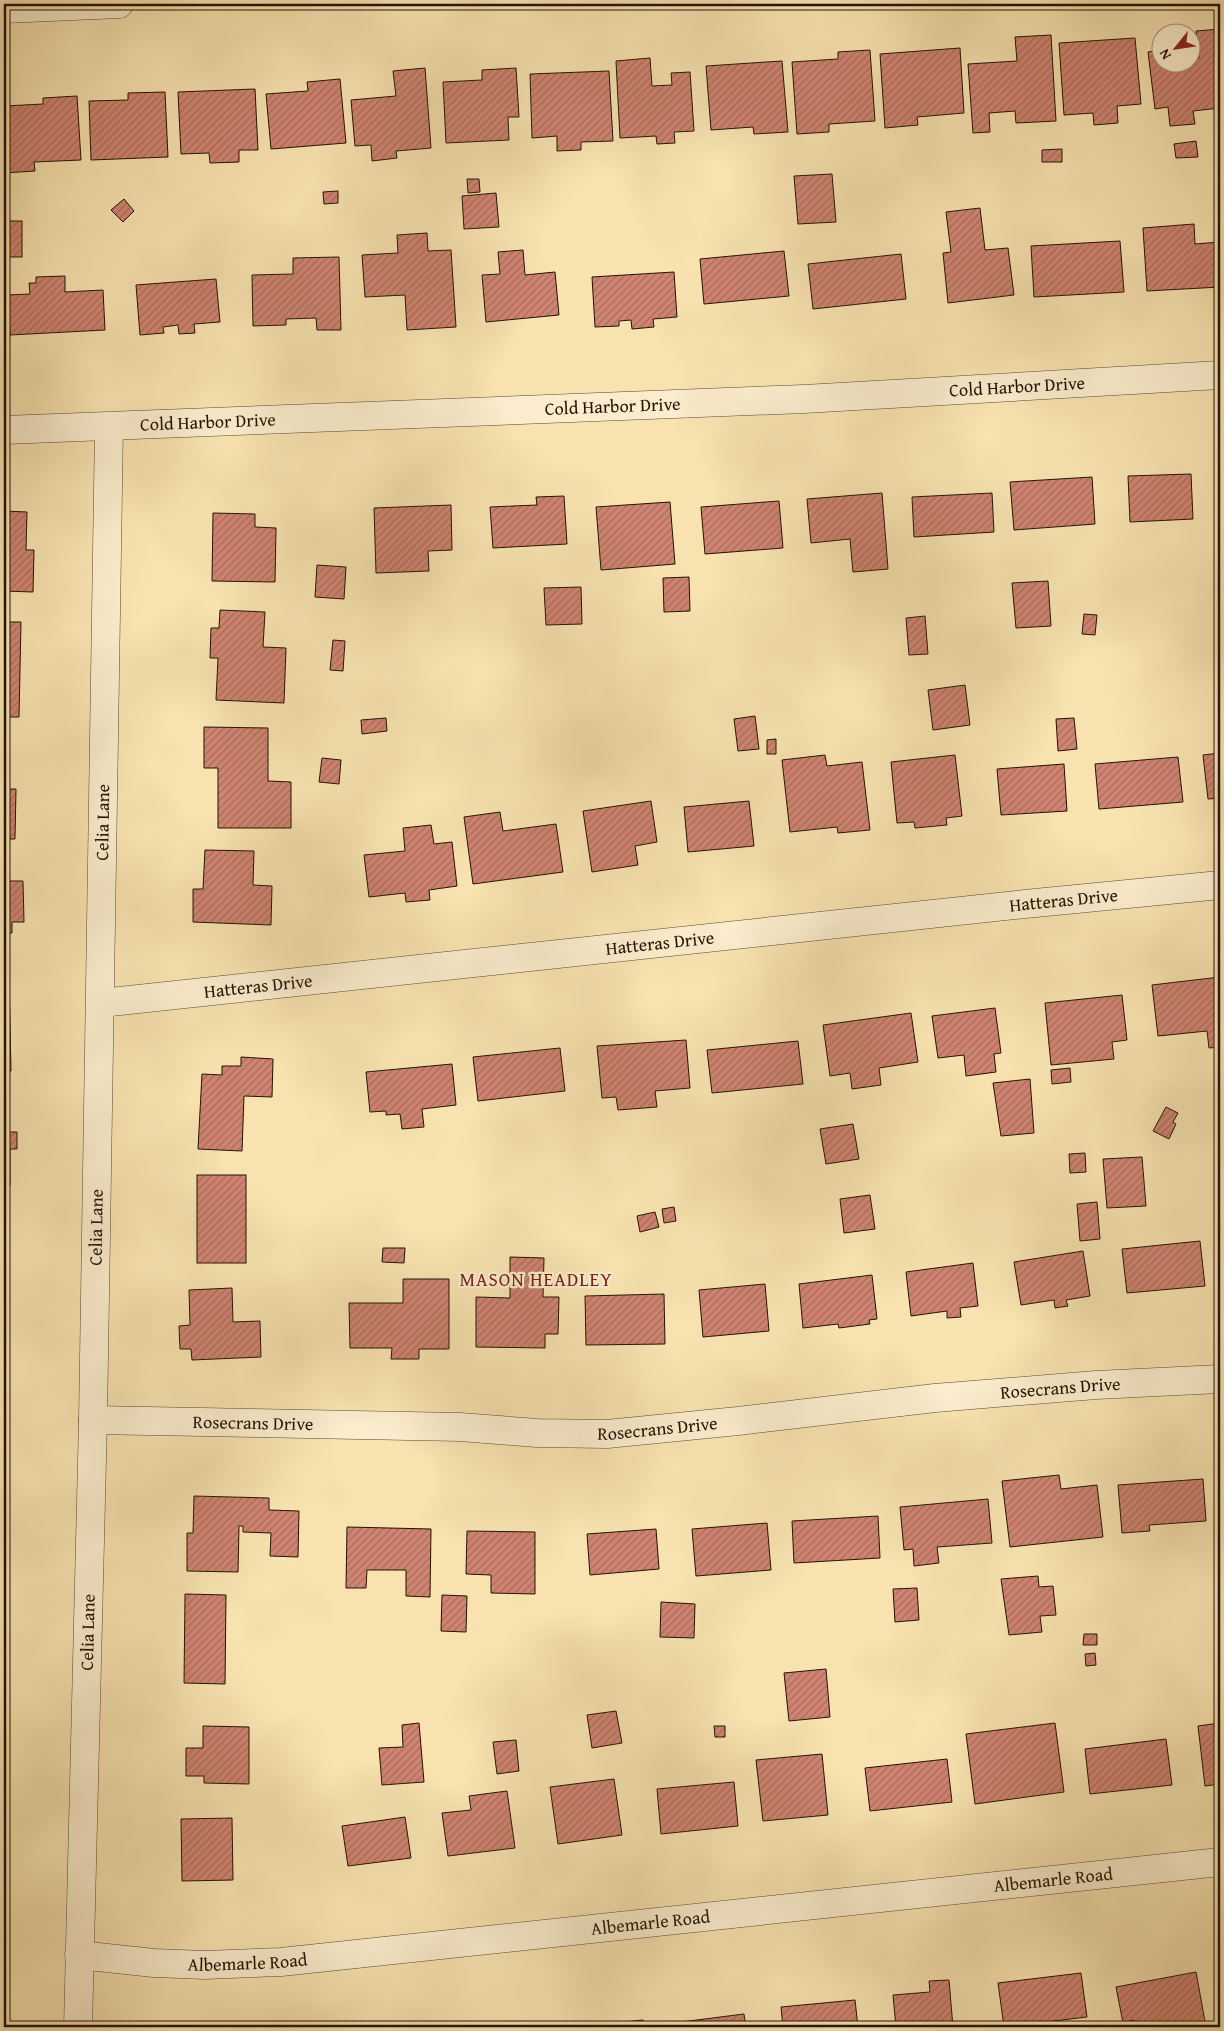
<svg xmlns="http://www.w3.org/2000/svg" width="1224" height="2031" font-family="'Gentium Book Plus',serif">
  <defs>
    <pattern id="building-hatch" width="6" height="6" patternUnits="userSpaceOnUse" patternTransform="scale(1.25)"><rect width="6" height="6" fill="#d08472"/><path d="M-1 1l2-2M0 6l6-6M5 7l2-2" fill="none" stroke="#a96b5b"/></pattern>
  </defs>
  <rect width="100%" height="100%" fill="#f7e2b0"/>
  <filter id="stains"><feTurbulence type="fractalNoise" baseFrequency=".004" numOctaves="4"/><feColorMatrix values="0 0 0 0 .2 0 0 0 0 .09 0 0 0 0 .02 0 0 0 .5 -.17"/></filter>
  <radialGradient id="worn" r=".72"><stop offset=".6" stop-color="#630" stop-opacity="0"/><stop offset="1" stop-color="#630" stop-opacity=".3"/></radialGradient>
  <g fill="url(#building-hatch)" stroke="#241300">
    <path d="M1220,29V108L1193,111L1195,124L1170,126L1168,107L1155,109L1148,52L1162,50V62H1192V59L1199,58L1196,31Z"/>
    <path d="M1051,35L1056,121L1016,123L1015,111L989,113L990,132L973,133L968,64L1017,61L1015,37Z"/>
    <path d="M1135,38L1141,104L1117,106L1118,123L1094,125L1093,113L1064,115L1059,43Z"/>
    <path d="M960,48L964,113L917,117L918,125L885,128L880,54Z"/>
    <path d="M870,50L875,121L829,124V132L797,134L792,62L838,59V52Z"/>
    <path d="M650,58L652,86L672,85L671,73L690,72L694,131L674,132L675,143L657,144L656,136L620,138L616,61Z"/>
    <path d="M782,61L788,132L754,134L753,127L711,130L706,66Z"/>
    <path d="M425,68L431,148L396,151L397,158L372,161L371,145L355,146L351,100L396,96L393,71Z"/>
    <path d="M516,68L519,117H508L509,140L446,143L443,82L482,80V70Z"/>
    <path d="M609,71L613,141L581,142V150L557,151V136L532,138L530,74Z"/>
    <path d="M340,79L346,143L271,149L266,94L308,91L307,82Z"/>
    <path d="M255,89L258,150H239V162L210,163L209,153L181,154L178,92Z"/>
    <path d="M165,92L168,157L91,160L89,101L128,100V93Z"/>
    <path d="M77,96L81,160L34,162L35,171L4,173V106L43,104V98Z"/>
    <path d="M1196,141L1198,157L1176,158L1174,144Z"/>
    <path d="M1062,149V162H1042V150Z"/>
    <path d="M832,174L836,222L798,224L794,176Z"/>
    <path d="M467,179H479L480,192L468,193Z"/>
    <path d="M338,191V203L324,204L323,192Z"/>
    <path d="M496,193L499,227L464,229L462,196Z"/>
    <path d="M124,199L134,211L123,222L111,210Z"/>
    <path d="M980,208L985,250L1008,248L1014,295L948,303L943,253L951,252L946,212Z"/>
    <rect x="4" y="221" width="18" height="36"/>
    <path d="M1194,224L1195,244L1220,242V287L1147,291L1143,228Z"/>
    <path d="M427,233L428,251L451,250L456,327L407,330L405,295L365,297L362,255L398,253L397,235Z"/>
    <path d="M1120,241L1124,292L1034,297L1031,246Z"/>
    <path d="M523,250L525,275L555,272L559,315L486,322L482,275L500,274L498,252Z"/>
    <path d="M784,251L789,296L704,304L700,259Z"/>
    <path d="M901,254L906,299L813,309L808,264Z"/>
    <path d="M339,257L341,330H317L316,318L286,319V325L253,326L252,275L293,274V258Z"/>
    <path d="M674,272L677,317L653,319L654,327L632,329L631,320L619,321V326L595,327L592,277Z"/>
    <path d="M65,276V292L103,290L105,330L10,335L8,295L30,294L29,283H36V277Z"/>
    <path d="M216,279L220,322L194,324L195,333L179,334L178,325L163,327L164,333L140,335L136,285Z"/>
    <path d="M1191,474L1193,519L1130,522L1128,476Z"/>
    <path d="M1092,477L1095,524L1014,530L1010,482Z"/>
    <path d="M882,493L888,569L853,572L850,539L811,543L807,499Z"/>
    <path d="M992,493L994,532L914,537L912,497Z"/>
    <path d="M564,496L567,544L493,548L490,507L537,505L536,497Z"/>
    <path d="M779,501L783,548L705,554L701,507Z"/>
    <path d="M670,502L675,564L601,570L596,507Z"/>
    <path d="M451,505L452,550L428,551L429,571L376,573L374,508Z"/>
    <path d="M4,511L27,512L26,550H34L33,592L4,591Z"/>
    <path d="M213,513L255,514V527L276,528L275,582L212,581Z"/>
    <path d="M317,565L346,567L344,599L315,597Z"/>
    <path d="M689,577L690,611L664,612L663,578Z"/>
    <path d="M1048,581L1051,626L1016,628L1012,583Z"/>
    <path d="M581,587L582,624L546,625L544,588Z"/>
    <path d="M220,610L265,612L263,647L286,648L284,703L216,700L218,658H210L211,628H219Z"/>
    <path d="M1084,614L1097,615L1095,635L1082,634Z"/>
    <path d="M925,616L928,654L909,655L906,618Z"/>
    <path d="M4,622H21L19,717H4Z"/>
    <path d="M333,640L345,641L343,671L330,670Z"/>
    <path d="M965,685L970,725L933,730L928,690Z"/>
    <path d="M755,716L759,749L738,751L734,719Z"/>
    <path d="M386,718L387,731L362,734L361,720Z"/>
    <path d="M1074,718L1077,749L1058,751L1056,719Z"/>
    <path d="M204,727L268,728V781L291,782V828H218V768H204Z"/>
    <path d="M776,739V754H767V740Z"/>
    <path d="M1220,753V798L1208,799L1203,755Z"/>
    <path d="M825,755L827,766L862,762L870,830L838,833L837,827L790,832L782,760Z"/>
    <path d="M955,755L962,816L946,818L947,825L915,828L914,822L897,823L891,762Z"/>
    <path d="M1178,757L1183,802L1099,809L1095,764Z"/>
    <path d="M322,758L341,760L339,784L319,782Z"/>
    <path d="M1064,764L1067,811L1001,815L997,769Z"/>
    <path d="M4,789H16L15,839H4Z"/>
    <path d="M651,801L657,842L635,846L638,865L592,872L583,811Z"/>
    <path d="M749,801L754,846L688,852L684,807Z"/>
    <path d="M500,812L503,831L556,824L563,872L473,884L464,817Z"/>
    <path d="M431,825L434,844L452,842L457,886L429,890L430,900L406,902L405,893L369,897L364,855L405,851L403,828Z"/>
    <path d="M205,850L254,851L253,885L272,886L271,925L193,922V889H203Z"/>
    <path d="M4,862L5,881H23L24,922H12V933H4V958Z"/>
    <path d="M1220,977V1047L1209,1048L1207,1031L1158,1036L1152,985Z"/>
    <path d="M4,979H9L11,1071H4Z"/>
    <path d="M1122,995L1127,1040L1112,1042L1114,1059L1051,1065L1045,1003Z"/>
    <path d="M995,1008L1001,1053L994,1054L996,1072L966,1076L964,1055L938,1058L932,1016Z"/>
    <path d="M911,1013L918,1062L879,1068L881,1085L852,1089L850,1073L830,1076L823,1025Z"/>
    <path d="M686,1040L690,1088L655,1091L657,1107L618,1110L616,1097L602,1098L597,1046Z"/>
    <path d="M798,1041L803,1084L712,1093L707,1050Z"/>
    <path d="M560,1048L565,1091L478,1101L473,1057Z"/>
    <path d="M241,1057L273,1059L272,1097L244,1096L242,1151L198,1149L202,1074L222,1075V1066H241Z"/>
    <path d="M452,1064L456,1105L422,1109L424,1127L402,1129L400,1114L386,1115V1111L370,1112L366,1072Z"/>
    <path d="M1070,1068L1071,1082L1052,1084L1051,1070Z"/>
    <path d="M1030,1079L1034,1133L1001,1136L993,1083Z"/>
    <path d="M1166,1107L1178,1113L1173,1122L1176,1124L1169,1139L1153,1131Z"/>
    <path d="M4,1109H9V1132H17V1149H10V1186H4Z"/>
    <path d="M853,1124L859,1159L826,1164L820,1129Z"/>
    <path d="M1085,1153L1086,1172L1070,1173L1069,1154Z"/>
    <path d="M1142,1157L1146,1206L1107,1208L1103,1159Z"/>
    <rect x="197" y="1175" width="49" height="88"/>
    <path d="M870,1195L875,1229L844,1233L840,1199Z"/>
    <path d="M1097,1202L1100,1239L1080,1241L1077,1204Z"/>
    <path d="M674,1207L676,1221L664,1223L662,1209Z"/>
    <path d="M655,1212L659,1227L640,1232L637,1216Z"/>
    <path d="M1200,1241L1205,1286L1127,1293L1122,1249Z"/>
    <path d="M383,1248H405L404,1263L382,1262Z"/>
    <path d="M1083,1251L1090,1296L1066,1300L1068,1306L1055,1308L1054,1300L1021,1305L1014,1262Z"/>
    <path d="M510,1257L544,1258L543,1297H559L558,1334H545V1348L476,1347V1297L510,1298Z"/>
    <path d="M973,1263L978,1306L960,1308L961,1317L947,1318V1311L911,1316L906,1272Z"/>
    <path d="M872,1275L877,1319L869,1320L870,1324L839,1328L838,1324L803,1328L799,1284Z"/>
    <path d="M403,1279H449V1349H419V1359H391L392,1348H350L349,1303H403Z"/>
    <path d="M765,1284L769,1331L703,1337L699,1290Z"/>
    <path d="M232,1288L233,1322L260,1321L261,1357L192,1360L191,1349H180L179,1326L190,1325L189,1290Z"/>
    <path d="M664,1294L665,1344L586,1345L585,1296Z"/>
    <path d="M1059,1475L1061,1489L1097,1485L1103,1537L1010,1547L1002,1481Z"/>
    <path d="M1203,1479L1206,1521L1149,1525L1150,1531L1122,1533L1118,1485Z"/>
    <path d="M194,1496L269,1498V1510L299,1511L298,1557L270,1556L271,1533L243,1532V1526H239L238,1572L187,1571V1533H193Z"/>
    <path d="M988,1499L992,1543L937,1547L939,1563L914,1566L913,1549L904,1550L900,1507Z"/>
    <path d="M878,1516L880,1558L794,1563L792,1521Z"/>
    <path d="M767,1523L771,1570L696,1576L692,1529Z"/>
    <path d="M347,1527L431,1529L430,1597L406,1596V1570H367L366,1588H346Z"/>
    <path d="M656,1529L659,1569L590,1575L587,1534Z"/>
    <path d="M467,1531L535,1532V1594L491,1593V1575L466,1574Z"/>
    <path d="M1038,1576L1039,1587L1053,1586L1056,1615L1040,1616L1042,1632L1009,1635L1001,1579Z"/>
    <path d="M917,1588L919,1620L895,1622L893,1589Z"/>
    <path d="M185,1594L226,1595L225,1684L184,1683Z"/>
    <path d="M442,1595L467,1596L466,1632L441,1631Z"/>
    <path d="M661,1602L695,1604L694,1638L660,1637Z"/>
    <path d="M1084,1634H1097V1645H1083Z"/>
    <path d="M1095,1653L1096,1665L1086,1666L1085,1654Z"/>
    <path d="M826,1669L830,1717L789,1721L784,1673Z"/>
    <path d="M616,1711L622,1743L592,1748L587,1715Z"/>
    <path d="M419,1723L424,1782L382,1785L379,1748L403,1747L402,1725Z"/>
    <path d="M1055,1723L1064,1792L975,1804L966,1734Z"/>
    <path d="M1220,1723V1784L1205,1786L1198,1726Z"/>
    <path d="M203,1726L249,1727V1784L204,1783V1776H186V1748H203Z"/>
    <path d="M714,1726H725V1737H715Z"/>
    <path d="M1166,1739L1172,1785L1090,1794L1085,1749Z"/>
    <path d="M516,1740L519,1771L497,1774L493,1742Z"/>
    <path d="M822,1754L828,1815L763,1821L756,1760Z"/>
    <path d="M947,1759L952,1802L870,1811L865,1768Z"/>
    <path d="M614,1779L622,1835L558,1844L550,1787Z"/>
    <path d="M734,1782L738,1826L661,1834L657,1789Z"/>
    <path d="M507,1791L515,1848L448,1856L442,1813L471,1810L469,1796Z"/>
    <path d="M405,1817L411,1858L348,1866L342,1826Z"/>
    <path d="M232,1818L233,1880L182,1881L181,1819Z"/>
    <path d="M1196,1972L1206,2027H1135L1134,2020L1123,2023L1116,1987Z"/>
    <path d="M1081,1973L1087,2017L1004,2027L998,1983Z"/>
    <path d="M949,1980L953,2027H896L893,1995L930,1992L929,1981Z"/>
    <path d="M855,2000L858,2027H783L781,2007Z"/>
    <path d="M744,2014L746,2027H674L673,2023Z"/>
    <path d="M643,2020L644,2027H575Z"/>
  </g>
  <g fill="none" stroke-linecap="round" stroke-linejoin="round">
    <defs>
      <g id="minor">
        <path d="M4,9L119,4"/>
        <path id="s1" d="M4,430L804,399L1220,375"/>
        <path id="s2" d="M101,1003L1025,904L1220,885"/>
        <path id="s3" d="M93,1420L460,1427L537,1433L607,1434L738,1421L935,1398L1096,1385L1220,1379"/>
        <path id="s4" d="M79,1955L154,1963L205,1965L281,1962L1220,1862"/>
        <path id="s5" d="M78,2027L93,1420L109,427"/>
      </g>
    </defs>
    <use href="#minor" stroke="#59472c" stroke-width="29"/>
    <use href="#minor" stroke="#faeccc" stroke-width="28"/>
  </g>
  <g text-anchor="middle" stroke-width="4.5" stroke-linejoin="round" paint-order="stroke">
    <g font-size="18" fill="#241300" stroke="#faeccc">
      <text dy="6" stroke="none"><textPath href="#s1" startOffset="1014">Cold Harbor Drive</textPath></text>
      <text dy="6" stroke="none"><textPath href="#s1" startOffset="609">Cold Harbor Drive</textPath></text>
      <text dy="6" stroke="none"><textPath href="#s1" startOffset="204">Cold Harbor Drive</textPath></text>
      <text dy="6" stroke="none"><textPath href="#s5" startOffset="1205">Celia Lane</textPath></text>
      <text dy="6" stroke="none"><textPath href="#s2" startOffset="968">Hatteras Drive</textPath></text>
      <text dy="6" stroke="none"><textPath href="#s2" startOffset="562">Hatteras Drive</textPath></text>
      <text dy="6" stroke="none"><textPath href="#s2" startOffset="158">Hatteras Drive</textPath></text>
      <text dy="6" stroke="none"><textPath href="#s5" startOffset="800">Celia Lane</textPath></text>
      <text dy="6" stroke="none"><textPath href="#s3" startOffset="970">Rosecrans Drive</textPath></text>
      <text dy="6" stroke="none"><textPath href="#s3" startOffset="160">Rosecrans Drive</textPath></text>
      <text dy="6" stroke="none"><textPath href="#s3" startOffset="565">Rosecrans Drive</textPath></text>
      <text dy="6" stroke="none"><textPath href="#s5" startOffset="395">Celia Lane</textPath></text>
      <text dy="6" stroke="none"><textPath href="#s4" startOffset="979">Albemarle Road</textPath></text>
      <text dy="6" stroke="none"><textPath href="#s4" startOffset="574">Albemarle Road</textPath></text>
      <text dy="6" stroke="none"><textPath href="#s4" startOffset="169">Albemarle Road</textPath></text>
    </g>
    <g font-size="19" letter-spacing="1" fill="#7a1f14" stroke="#faeccc">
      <text x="536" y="1286">MASON HEADLEY</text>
    </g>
  </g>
  <rect width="1224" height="2031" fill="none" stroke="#f7e2b0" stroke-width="20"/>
  <rect x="5" y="5" width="1214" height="2021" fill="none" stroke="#241300" stroke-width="2.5"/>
  <rect x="10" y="10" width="1204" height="2011" fill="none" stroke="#241300"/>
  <g transform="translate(1176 48) rotate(240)"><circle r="24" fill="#faeccc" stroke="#a4957a"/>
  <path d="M0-4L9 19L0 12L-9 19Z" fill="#8f2418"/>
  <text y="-8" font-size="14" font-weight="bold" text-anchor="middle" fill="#241300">N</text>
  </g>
  <rect width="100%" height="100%" filter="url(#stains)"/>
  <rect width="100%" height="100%" fill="url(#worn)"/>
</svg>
